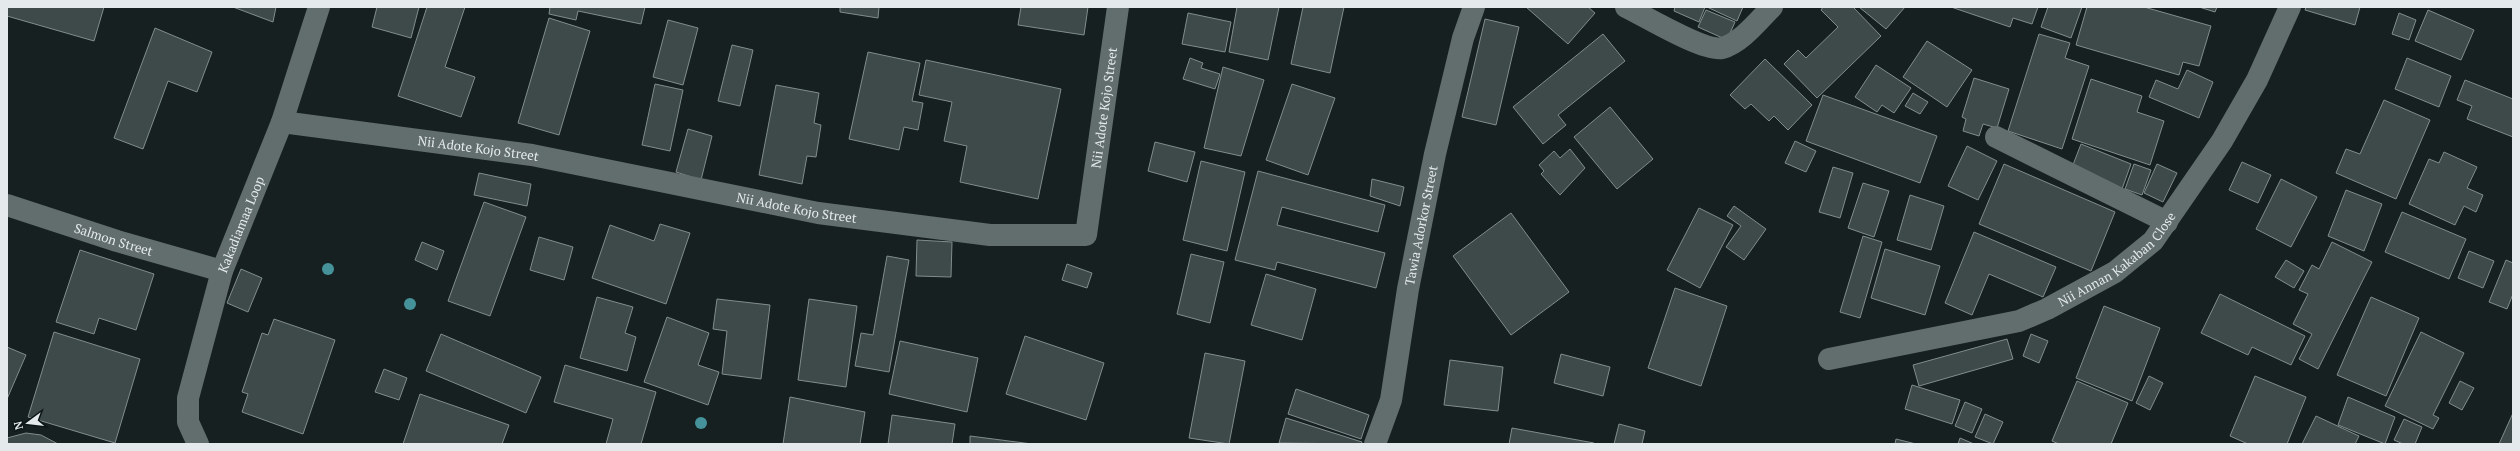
<svg xmlns="http://www.w3.org/2000/svg" width="2520" height="451" font-family="'PT Serif',serif">
  <rect width="100%" height="100%" fill="#162021"/>
  <g fill="#3e494a" stroke="#808c8d">
    <path d="M7,7H104L94,41L7,16Z"/>
    <path d="M233,7H276L273,22Z"/>
    <path d="M377,7H419L411,38L372,27Z"/>
    <path d="M427,7H465L445,67L475,77L461,117L398,96Z"/>
    <path d="M550,7H645L641,24L578,11L576,20L549,14Z"/>
    <path d="M840,7H879L878,18L840,12Z"/>
    <path d="M1021,7H1088L1084,35L1018,25Z"/>
    <path d="M1237,7H1279L1268,60L1229,52Z"/>
    <path d="M1303,7H1344L1330,73L1291,64Z"/>
    <path d="M1526,7H1588L1595,13L1568,44Z"/>
    <path d="M1675,7H1705L1699,22L1674,11Z"/>
    <path d="M1707,7H1743L1737,21Z"/>
    <path d="M1823,7H1853L1881,36L1817,98L1784,64L1798,50L1806,58L1838,27L1821,10Z"/>
    <path d="M1859,7H1905L1886,29Z"/>
    <path d="M1951,7H2038L2032,24L2013,18L2010,27Z"/>
    <path d="M2048,7H2082L2071,38L2041,27Z"/>
    <path d="M2087,7H2144L2211,26L2199,66L2183,62L2179,75L2076,45Z"/>
    <path d="M2199,7H2217L2215,12Z"/>
    <path d="M2306,7H2360L2355,25L2305,10Z"/>
    <path d="M1706,10L1735,22L1727,40L1698,27Z"/>
    <path d="M2428,10L2474,30L2461,60L2415,41Z"/>
    <path d="M1188,13L1231,22L1225,52L1182,44Z"/>
    <path d="M2399,13L2416,20L2409,40L2392,34Z"/>
    <path d="M549,18L590,31L559,135L518,123Z"/>
    <path d="M1485,19L1519,27L1496,125L1462,117Z"/>
    <path d="M668,20L698,28L683,85L653,77Z"/>
    <path d="M155,28L212,52L197,92L168,81L143,149L114,138Z"/>
    <path d="M1603,34L1625,61L1558,115L1566,125L1543,144L1513,107Z"/>
    <path d="M2039,34L2070,43L2065,58L2089,66L2062,149L2008,131Z"/>
    <path d="M1927,41L1972,70L1947,107L1903,77Z"/>
    <path d="M732,45L753,50L740,106L718,101Z"/>
    <path d="M868,52L920,63L912,101L923,103L918,130L904,127L899,150L849,139Z"/>
    <path d="M1190,58L1203,63L1201,68L1220,74L1215,89L1183,79Z"/>
    <path d="M2407,58L2451,76L2439,107L2395,89Z"/>
    <path d="M1765,59L1812,105L1788,130L1774,116L1769,121L1751,104L1745,109L1730,95Z"/>
    <path d="M926,60L1061,89L1038,199L960,182L967,146L944,141L952,102L919,95Z"/>
    <path d="M1876,65L1911,88L1894,113L1882,105L1877,112L1855,97Z"/>
    <path d="M1223,67L1264,80L1241,156L1204,148Z"/>
    <path d="M2187,70L2213,82L2199,118L2149,97L2156,80L2178,89Z"/>
    <path d="M1974,78L2009,89L1997,128L1983,124L1979,136L1963,131L1966,119L1962,117Z"/>
    <path d="M2091,79L2142,96L2137,112L2164,121L2150,165L2072,139Z"/>
    <path d="M2465,80L2513,99V137L2467,119L2472,106L2457,100Z"/>
    <path d="M655,84L683,90L670,151L642,145Z"/>
    <path d="M1292,84L1335,98L1308,175L1266,160Z"/>
    <path d="M776,85L819,93L814,123L821,125L816,157L807,156L802,184L759,175Z"/>
    <path d="M1913,93L1928,102L1920,114L1905,106Z"/>
    <path d="M1823,95L1937,136L1920,183L1806,141Z"/>
    <path d="M2384,100L2430,120L2396,199L2336,173L2346,149L2360,154Z"/>
    <path d="M1610,107L1653,159L1617,189L1574,137Z"/>
    <path d="M688,129L712,136L701,180L676,172Z"/>
    <path d="M1795,141L1816,151L1806,172L1785,163Z"/>
    <path d="M1155,142L1195,152L1187,182L1148,171Z"/>
    <path d="M2081,144L2131,164L2122,189L2071,170Z"/>
    <path d="M1967,146L1997,161L1978,200L1948,186Z"/>
    <path d="M1570,149L1585,168L1560,195L1541,174L1544,171L1539,165L1554,151L1560,158Z"/>
    <path d="M2444,152L2477,167L2467,188L2483,195L2476,212L2464,206L2455,225L2409,204L2429,159L2439,163Z"/>
    <path d="M1201,161L1245,172L1227,251L1183,240Z"/>
    <path d="M2242,162L2271,175L2258,203L2229,190Z"/>
    <path d="M2004,164L2115,212L2091,271L1979,224Z"/>
    <path d="M2134,164L2151,170L2142,195L2125,189Z"/>
    <path d="M2157,164L2177,173L2163,202L2144,193Z"/>
    <path d="M1833,167L1853,173L1840,218L1819,212Z"/>
    <path d="M1258,171L1385,205L1378,232L1282,207L1277,225L1385,253L1376,288L1277,262L1275,270L1235,260Z"/>
    <path d="M479,173L531,184L527,206L474,195Z"/>
    <path d="M1372,179L1404,187L1400,206L1370,196Z"/>
    <path d="M2281,179L2317,197L2291,247L2256,229Z"/>
    <path d="M1863,183L1889,191L1874,237L1848,228Z"/>
    <path d="M2346,190L2382,204L2364,251L2328,236Z"/>
    <path d="M1910,195L1944,206L1931,250L1897,240Z"/>
    <path d="M484,202L526,217L490,316L448,301Z"/>
    <path d="M1734,206L1766,229L1744,260L1726,247L1741,226L1727,216Z"/>
    <path d="M1699,208L1733,225L1700,288L1667,270Z"/>
    <path d="M2402,212L2466,239L2449,279L2385,252Z"/>
    <path d="M1511,213L1569,292L1511,335L1453,256Z"/>
    <path d="M660,224L690,233L666,304L592,278L610,225L654,241Z"/>
    <path d="M1974,232L2056,267L2043,297L1989,274L1972,315L1945,303Z"/>
    <path d="M1863,236L1882,242L1860,318L1840,312Z"/>
    <path d="M539,237L573,247L564,280L530,270Z"/>
    <path d="M917,240L952,242L951,277L916,276Z"/>
    <path d="M422,242L444,251L437,270L415,260Z"/>
    <path d="M2332,242L2372,262L2318,369L2299,359L2312,334L2293,324L2308,294L2299,290L2312,265L2319,269Z"/>
    <path d="M1885,249L1940,266L1925,315L1871,298Z"/>
    <path d="M80,250L154,274L136,330L99,318L94,334L56,322Z"/>
    <path d="M2469,251L2494,261L2483,288L2458,278Z"/>
    <path d="M1191,254L1224,262L1210,323L1177,314Z"/>
    <path d="M887,256L909,260L889,372L855,366L861,333L873,335Z"/>
    <path d="M2286,260L2304,271L2294,288L2275,277Z"/>
    <path d="M2506,260L2513,263V294L2507,309L2489,302Z"/>
    <path d="M1067,264L1092,273L1087,288L1062,280Z"/>
    <path d="M241,269L262,278L248,312L227,303Z"/>
    <path d="M1266,274L1316,289L1302,340L1251,325Z"/>
    <path d="M1675,288L1727,306L1701,386L1648,368Z"/>
    <path d="M2220,294L2305,336L2291,365L2252,347L2248,355L2201,333Z"/>
    <path d="M597,297L633,307L625,333L636,337L627,371L580,358Z"/>
    <path d="M2371,297L2419,318L2386,396L2337,375Z"/>
    <path d="M717,299L770,305L761,379L722,374L727,331L713,329Z"/>
    <path d="M809,299L857,306L846,387L798,380Z"/>
    <path d="M2104,306L2160,328L2132,401L2076,378Z"/>
    <path d="M667,317L709,333L698,365L719,372L708,405L644,382Z"/>
    <path d="M274,319L335,340L303,434L242,412L248,394L242,392L262,333L268,335Z"/>
    <path d="M54,332L140,359L115,443L28,417Z"/>
    <path d="M2421,332L2464,353L2433,415L2439,418L2433,429L2385,406Z"/>
    <path d="M441,334L541,377L526,413L426,371Z"/>
    <path d="M2031,334L2048,341L2039,363L2023,356Z"/>
    <path d="M1025,336L1104,363L1086,420L1006,394Z"/>
    <path d="M2007,339L2013,359L1919,386L1913,365Z"/>
    <path d="M900,341L978,358L967,412L889,394Z"/>
    <path d="M7,347L26,355L7,399Z"/>
    <path d="M1205,353L1245,361L1229,444L1189,438Z"/>
    <path d="M1561,354L1610,367L1603,396L1554,383Z"/>
    <path d="M1450,360L1503,367L1498,411L1444,405Z"/>
    <path d="M565,365L656,392L641,444H606L613,419L554,402Z"/>
    <path d="M384,369L407,378L399,400L375,392Z"/>
    <path d="M2149,376L2163,383L2150,410L2136,403Z"/>
    <path d="M2255,376L2306,397L2287,444H2248L2230,436Z"/>
    <path d="M2077,381L2128,403L2111,444H2059L2052,441Z"/>
    <path d="M2460,381L2474,388L2462,410L2449,403Z"/>
    <path d="M1912,385L1960,400L1952,424L1905,409Z"/>
    <path d="M1296,389L1369,415L1361,439L1288,414Z"/>
    <path d="M420,394L509,425L502,444H403Z"/>
    <path d="M790,397L865,412L860,444H783Z"/>
    <path d="M2348,397L2395,417L2385,444L2338,425Z"/>
    <path d="M1965,402L1982,409L1972,433L1955,426Z"/>
    <path d="M2513,413V444H2499Z"/>
    <path d="M1985,414L2003,422L1993,444L1975,437Z"/>
    <path d="M892,415L955,424L952,444H888Z"/>
    <path d="M2316,416L2359,436L2355,444H2302Z"/>
    <path d="M1286,418L1362,442L1361,444L1279,443Z"/>
    <path d="M2404,419L2422,427L2415,444H2403L2394,440Z"/>
    <path d="M1619,424L1645,431L1642,444H1614Z"/>
    <path d="M1512,428L1594,443V444H1509Z"/>
    <path d="M26,433L41,435L58,444H7V438Z"/>
    <path d="M970,436L1032,444H970Z"/>
    <path d="M1960,438L1974,444H1958Z"/>
    <path d="M1896,439L1916,444H1895Z"/>
  </g>
  <g fill="none" stroke-linecap="round" stroke-linejoin="round">
    <g stroke="#626d6e" stroke-width="22">
      <path d="M1626,7C1645,16 1704,52 1722,48C1741,43 1759,20 1772,7"/>
      <path id="s1" d="M282,122L532,155L818,213L990,235H1086L1118,7"/>
      <path d="M1996,137L2167,222"/>
      <path id="s2" d="M7,205L117,241L222,271"/>
      <path id="s3" d="M1829,359L2019,321L2047,309L2115,272L2153,241L2222,141L2257,80L2290,7"/>
      <path id="s4" d="M198,444L188,422V398L222,271L282,122L319,7"/>
      <path id="s5" d="M1375,444L1391,400L1408,289L1435,154L1463,38L1474,7"/>
    </g>
  </g>
  <g fill="#45929b">
    <circle cx="328" cy="269" r="6"/>
    <circle cx="410" cy="304" r="6"/>
    <circle cx="701" cy="423" r="6"/>
  </g>
  <g text-anchor="middle" stroke-width="4" stroke-linejoin="round" paint-order="stroke">
    <g font-size="13" fill="#e4eaeb" stroke="#0d1617">
      <text dy="5" stroke="none"><textPath href="#s1" startOffset="942">Nii Adote Kojo Street</textPath></text>
      <text dy="5" stroke="none"><textPath href="#s1" startOffset="198">Nii Adote Kojo Street</textPath></text>
      <text dy="5" stroke="none"><textPath href="#s1" startOffset="522">Nii Adote Kojo Street</textPath></text>
      <text dy="5" stroke="none"><textPath href="#s4" startOffset="230">Kakadiamaa Loop</textPath></text>
      <text dy="5" stroke="none"><textPath href="#s5" startOffset="224">Tawia Adorkor Street</textPath></text>
      <text dy="5" stroke="none"><textPath href="#s2" startOffset="112">Salmon Street</textPath></text>
      <text dy="5" stroke="none"><textPath href="#s3" startOffset="311">Nii Annan Kakaban Close</textPath></text>
    </g>
  </g>
  <rect width="2520" height="451" fill="none" stroke="#e4eaeb" stroke-width="16"/>
  <g transform="translate(28 423) rotate(255)" stroke="#0d1617" stroke-width="3" paint-order="stroke">
  <path d="M0-3L7 15L0 10L-7 15Z" fill="#e4eaeb"/>
  <text y="-6" font-size="11" font-weight="bold" text-anchor="middle" fill="#e4eaeb">N</text>
  </g>
</svg>
